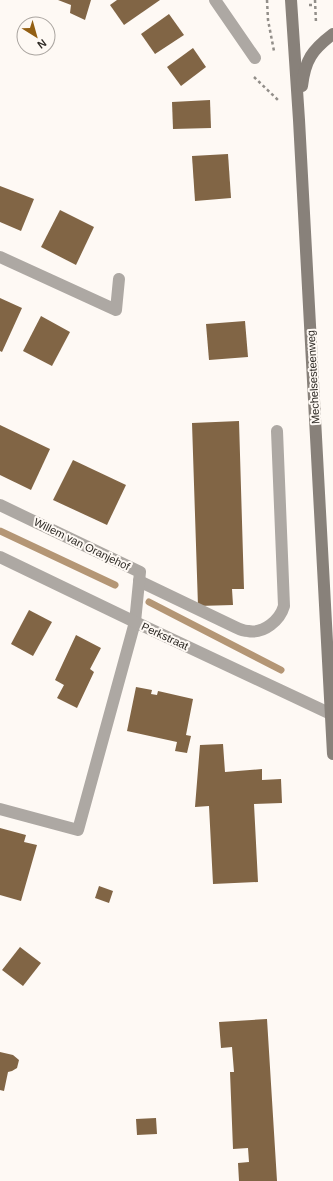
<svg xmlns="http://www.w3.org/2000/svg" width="333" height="1181" font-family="Arial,sans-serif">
  <rect width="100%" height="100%" fill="#fef9f4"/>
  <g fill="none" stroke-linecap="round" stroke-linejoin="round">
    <g stroke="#b49675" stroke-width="7">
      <path d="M0,531L115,585"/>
      <path d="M149,602L281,670"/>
    </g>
  </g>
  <g fill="#816545">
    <path d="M58,0H91L85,20L70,13L71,5Z"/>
    <path d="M117,0H160L124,25L110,5Z"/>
    <path d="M169,14L184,35L155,54L141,34Z"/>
    <path d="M193,48L206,67L181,86L167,67Z"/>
    <path d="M210,100L211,128L173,129L172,102Z"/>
    <path d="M228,154L231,198L195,201L192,156Z"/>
    <path d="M0,186L34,199L21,231L0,222Z"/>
    <path d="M60,210L94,227L76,265L41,247Z"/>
    <path d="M0,298L22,308L2,352L0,351Z"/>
    <path d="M41,316L70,332L52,366L23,351Z"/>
    <path d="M245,321L248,357L209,360L206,324Z"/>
    <path d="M239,421L244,589H232L233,605L198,606L192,423Z"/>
    <path d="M0,425L50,449L31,490L0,475Z"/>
    <path d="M73,460L126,485L107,525L53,500Z"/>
    <path d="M29,610L52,622L33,656L11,644Z"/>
    <path d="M76,635L101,648L90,669L94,672L77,708L57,698L64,685L55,680Z"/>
    <path d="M136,687L152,690L151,694L157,695L158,691L193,699L186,735L191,736L187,753L175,751L177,742L127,731Z"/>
    <path d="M223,744L225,772L262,769V780L281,779L282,803L254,804L258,882L213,884L209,806L195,807L200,745Z"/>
    <path d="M0,828L26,835L24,842L37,845L21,901L0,895Z"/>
    <path d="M99,886L113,891L109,903L95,898Z"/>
    <path d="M20,947L41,963L23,986L2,970Z"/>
    <path d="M267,1019L277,1181H239L238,1163L249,1162L248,1148L233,1149L230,1072H234L232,1047L221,1048L219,1022Z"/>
    <path d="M0,1052L13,1055L19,1060L17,1068L12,1071L8,1072L4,1091L0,1090Z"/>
    <path d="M156,1118L157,1134L137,1135L136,1119Z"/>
  </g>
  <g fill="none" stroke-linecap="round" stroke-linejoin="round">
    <g stroke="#928e89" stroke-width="2.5" stroke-dasharray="3 3" stroke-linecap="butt">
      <path d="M267,0L268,20L274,51"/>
      <path d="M315,0L316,23"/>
      <path d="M309,5H315"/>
      <path d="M254,77L278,100"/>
    </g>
    <g stroke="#ada8a3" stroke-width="12">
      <path d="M139,581L235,627C239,629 244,631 248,631C264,634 280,620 284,606L277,431"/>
      <path d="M0,809L78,830L135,622"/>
    </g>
    <g stroke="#ada8a3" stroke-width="12">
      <path d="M215,0L255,58"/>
      <path d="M0,257L116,310L119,279"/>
      <path d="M0,505L140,572L135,622"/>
      <path d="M0,557L135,622L333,715"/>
    </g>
    <g stroke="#88817a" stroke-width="12">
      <path d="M291,0L299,120L333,754"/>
      <path d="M302,86C305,60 312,50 333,34"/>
    </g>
  </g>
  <g text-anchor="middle" stroke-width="4" stroke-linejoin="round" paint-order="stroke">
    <g font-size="11" fill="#2c2823" stroke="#fef9f4">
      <text transform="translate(313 377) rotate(-93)" y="4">Mechelsesteenweg</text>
      <text transform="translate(82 544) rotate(26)" y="4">Willem van Oranjehof</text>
      <text transform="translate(165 636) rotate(25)" y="4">Perkstraat</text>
    </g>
  </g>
  <g transform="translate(36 36) rotate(143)"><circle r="19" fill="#fef9f4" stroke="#aaa5a0"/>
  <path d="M0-3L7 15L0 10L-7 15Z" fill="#935f13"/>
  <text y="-6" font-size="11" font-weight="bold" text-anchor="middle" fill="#2c2823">N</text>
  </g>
</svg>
